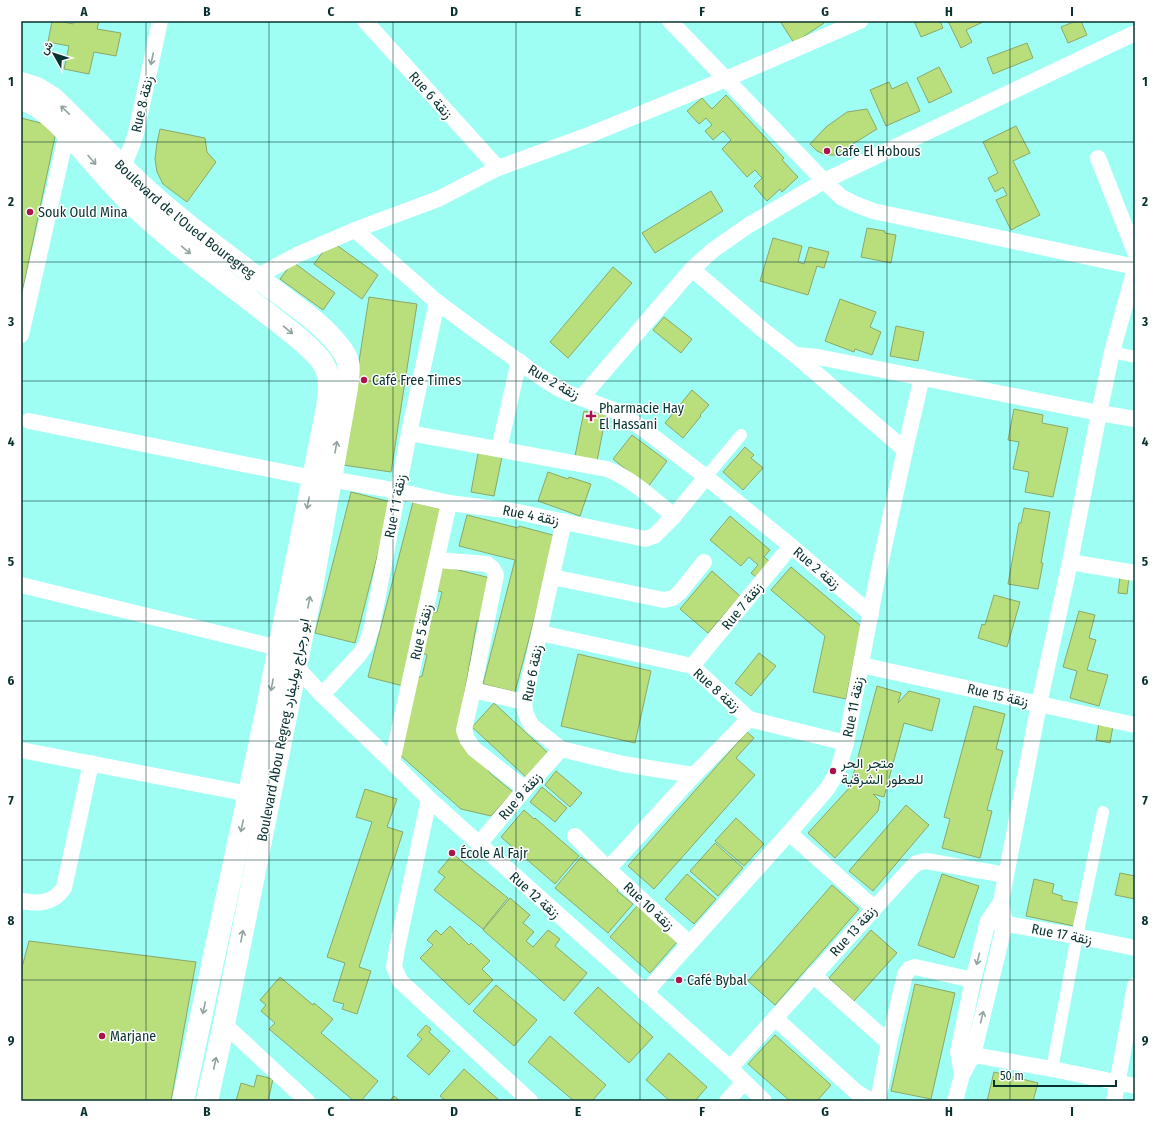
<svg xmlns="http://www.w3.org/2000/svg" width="1156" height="1122" font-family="'Fira Sans Condensed',Vazirmatn,sans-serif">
  <rect width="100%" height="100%" fill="#9efef3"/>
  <g fill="#b8df7b" stroke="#8da768">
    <path d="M52,21H59L73,24L74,21H99L97,29L121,33L116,56L94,52L89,74L64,69L69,46L48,42Z"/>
    <path d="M780,21H823L824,23L794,43Z"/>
    <path d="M914,21H940L943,28L921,37Z"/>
    <path d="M948,21H985L966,30L972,42L961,48Z"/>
    <path d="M1076,21H1081L1087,35L1068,43L1061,27Z"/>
    <path d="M1027,43L1033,58L993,74L987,58Z"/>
    <path d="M939,67L952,92L929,103L917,78Z"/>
    <path d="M889,82L892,89L907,82L920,111L886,126L870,90Z"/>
    <path d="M726,95L784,158L782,160L798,177L782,192L780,189L767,201L754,186L762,178L755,170L747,177L722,149L731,140L723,131L713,140L705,131L712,125L706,118L699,124L687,111L702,98L712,109Z"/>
    <path d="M867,109L877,129L835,155H826L817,151L810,144L826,127L847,112Z"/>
    <path d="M21,118L57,127L21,298Z"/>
    <path d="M1016,126L1030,153L1013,161L1040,215L1011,230L996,200L1007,195L1003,187L995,192L988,178L998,173L983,142Z"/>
    <path d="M160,129L205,138L207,152L216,162L187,202L163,184L157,172L155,159L157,143Z"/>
    <path d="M711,191L723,211L655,253L642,233Z"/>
    <path d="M867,228L885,231V233L896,235L891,263L861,257Z"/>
    <path d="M773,238L802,246L798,262L804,264L809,247L829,252L824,268L817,266L808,295L760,281Z"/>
    <path d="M331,241L378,275L362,299L314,264Z"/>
    <path d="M293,262L335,293L323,310L280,279Z"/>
    <path d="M613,267L632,283L568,358L550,342Z"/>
    <path d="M369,297L417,304L391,472L343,465Z"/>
    <path d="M840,299L876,312L870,327L881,332L872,355L855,349L854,352L825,341Z"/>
    <path d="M664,317L692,339L681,353L653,330Z"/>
    <path d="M896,326L924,332L918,361L890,356Z"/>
    <path d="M692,390L709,405L700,415L701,416L683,438L665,423Z"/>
    <path d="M1014,409L1043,415L1042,423L1068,428L1053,497L1025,492L1029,472L1013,469L1019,442L1008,440Z"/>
    <path d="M584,411L606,415L597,461L575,456Z"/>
    <path d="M632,435L667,461L648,487L613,459Z"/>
    <path d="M745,447L754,455L751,458L763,468L743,490L723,472Z"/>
    <path d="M479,448L503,452L494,496L471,492Z"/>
    <path d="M548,472L568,479L569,477L591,484L580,516L538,501Z"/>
    <path d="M351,492L391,502L355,643L315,633Z"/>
    <path d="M413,502L448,511L403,686L368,677Z"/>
    <path d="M1024,508L1050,512L1041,563H1043L1038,589L1008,584L1019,523H1021Z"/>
    <path d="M467,515L518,528L519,526L556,536L515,692L483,684L515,560L459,546Z"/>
    <path d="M730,516L770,550L764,557L769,561L756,577L751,573L758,565L749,557L741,566L710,540Z"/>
    <path d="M443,566L490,578L483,621H477L458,731L491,774L513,792L491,816L461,809L400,755L417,678L422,676L427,655L420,652L430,612H437L442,592L436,590Z"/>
    <path d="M791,567L861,626L846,699L813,692L825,636L771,590Z"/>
    <path d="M712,571L740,596L708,633L680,609Z"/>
    <path d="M1120,577L1129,578L1127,594L1118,593Z"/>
    <path d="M994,595L1020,602L1007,647L978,638L982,624L985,625Z"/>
    <path d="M1079,611L1095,615L1089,638L1096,640L1087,670L1108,675L1099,706L1070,698L1077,671L1063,667Z"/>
    <path d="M759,653L776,666L751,696L735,683Z"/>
    <path d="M578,654L651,671L635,743L561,726Z"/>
    <path d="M877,686L901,693L898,703L909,691L940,699L932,731L904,723L884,797L873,794L880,801L878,811L835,858L808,833L850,787Z"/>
    <path d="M494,703L549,754L527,778L472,727Z"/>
    <path d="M974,706L1005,714L996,749L1003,751L987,810L992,811L980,858L942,848L950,819L944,817Z"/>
    <path d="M1099,723L1113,726L1110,743L1096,740Z"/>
    <path d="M747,732L754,738L736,758L755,775L654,889L628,866Z"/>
    <path d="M556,771L582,793L570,807L545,785Z"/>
    <path d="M542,787L567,808L555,822L530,802Z"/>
    <path d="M365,789L397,799L387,827L403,832L359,967L371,971L357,1014L342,1009L344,1004L333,1001L345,963L327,957L372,822L356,817Z"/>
    <path d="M906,805L929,825L873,891L849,871Z"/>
    <path d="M524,810L534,819L535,818L579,856L555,884L501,837Z"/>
    <path d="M736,818L764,844L744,866L715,841Z"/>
    <path d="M715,843L743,868L718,896L690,871Z"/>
    <path d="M453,854L508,898L483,929L434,890L445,877L438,872Z"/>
    <path d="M581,857L618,889L617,891L633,904L608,933L555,888Z"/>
    <path d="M1120,873L1135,876V899L1115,895Z"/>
    <path d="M687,874L716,899L694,924L665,899Z"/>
    <path d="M942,874L979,886L954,958L918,945Z"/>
    <path d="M1034,879L1054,884L1052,893L1062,896V900L1078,903L1074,926L1026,916Z"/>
    <path d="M832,885L859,909L775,1005L748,981Z"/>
    <path d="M510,898L530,915L523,923L534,932L526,941L533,947L548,930L560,939L555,946L587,973L564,1001L483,930Z"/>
    <path d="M637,906L677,942L650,973L610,937Z"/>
    <path d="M450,926L469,945L471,943L490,961L482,969L493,980L469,1005L420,958L433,945L427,940L436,930L441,935Z"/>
    <path d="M871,930L897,953L854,1001L829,978Z"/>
    <path d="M29,941L196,962L171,1101H21V971Z"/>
    <path d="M280,977L313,1005L314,1003L333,1019L321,1033L378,1081L361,1101H354L269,1029L275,1023L261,1011L266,1005L260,1000Z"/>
    <path d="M915,984L955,993L931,1099L891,1091Z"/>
    <path d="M496,985L537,1020L514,1046L473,1011Z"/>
    <path d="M598,987L653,1037L629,1063L574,1013Z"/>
    <path d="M426,1025L431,1029L429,1032L450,1051L429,1075L407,1056L422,1039L417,1035Z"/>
    <path d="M775,1035L831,1085L817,1101H790L748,1064Z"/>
    <path d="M550,1036L606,1085L592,1101H574L528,1062Z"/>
    <path d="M669,1053L707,1087L695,1101H670L646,1080Z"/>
    <path d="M464,1069L500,1101H446L440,1096Z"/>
    <path d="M994,1072L1038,1083L1033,1101H987Z"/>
    <path d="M257,1075L273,1079L268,1101H236L241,1083L254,1087Z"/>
    <path d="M394,1096L400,1101H389Z"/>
  </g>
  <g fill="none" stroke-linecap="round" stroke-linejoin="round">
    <g stroke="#fff" stroke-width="12">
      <path d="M1112,352L1135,357"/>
      <path d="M706,477L741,435"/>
      <path d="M1052,1069L1077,936L1103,812"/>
    </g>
    <g stroke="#fff" stroke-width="16">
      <path d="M365,21L498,168"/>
      <path d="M670,21L824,181L841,197L855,204L873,211L1135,267"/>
      <path d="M1098,158L1135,252"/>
      <path d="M116,174L123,167L132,145L136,133L160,21"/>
      <path d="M355,230L437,302L472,328L539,376L556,387L568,393L619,412L646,431L706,477L791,546L871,614"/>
      <path d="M692,269L763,330L795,355L905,450"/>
      <path d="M251,283L256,277L299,254L355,230L438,199L498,168L589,135L726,79L860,21"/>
      <path d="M21,335L67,132"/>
      <path d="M795,355L818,357L1099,413L1135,419"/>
      <path d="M581,398L692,269L713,250L749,225L824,181L1135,33"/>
      <path d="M29,421L313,478"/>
      <path d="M409,433L607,469C633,479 652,499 674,516"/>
      <path d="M499,449L519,361"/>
      <path d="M330,479L398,491L449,503L513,511L645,539L654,536L674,516L706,477"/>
      <path d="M564,521L524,702L525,711L528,719L532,726L561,749L623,764L694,775"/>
      <path d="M437,560L487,564L493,569L496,575L473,690L464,730L467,739L474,749L525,789"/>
      <path d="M1070,562L1135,573"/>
      <path d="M552,577L664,600L673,598L680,592L704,562"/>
      <path d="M21,585L279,648L322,695L392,762L429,799L730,1068L764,1101"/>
      <path d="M540,633L692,666L749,719L846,743"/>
      <path d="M861,665L1135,725"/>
      <path d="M692,666L791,546"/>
      <path d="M473,690L524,702"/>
      <path d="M322,695L359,655L366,645L372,626L409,433L437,302"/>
      <path d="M21,750L249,794"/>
      <path d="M392,762L449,503"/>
      <path d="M429,799L397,948L394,967L400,981L530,1101"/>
      <path d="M789,833L874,908"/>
      <path d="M575,836L608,869L689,943"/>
      <path d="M479,844L525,789L561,749"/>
      <path d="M608,869L694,775L749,719"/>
      <path d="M21,901C38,904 53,904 64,888L91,763"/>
      <path d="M995,922L1077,936L1135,948"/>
      <path d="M813,975L889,1043"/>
      <path d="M645,993L789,833L827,789L837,773L846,743L877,579L905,450L922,377"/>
      <path d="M775,1018L855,1091L864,1097L874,1101"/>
      <path d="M224,1024L307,1101"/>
      <path d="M963,1053L1052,1069L1135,1086"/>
      <path d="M730,1068L911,868L917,863L926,861L1006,875"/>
      <path d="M962,1075L958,1052L973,980L988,921L1001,902"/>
      <path d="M727,1101L744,1082"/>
      <path d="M878,1101L889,1043L905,975L909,969L915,967L973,980"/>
      <path d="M955,1101L962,1075L973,1055L1005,923L1001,902L1039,704L1070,562L1099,413L1112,352L1135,269"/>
      <path d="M1114,1101L1135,986"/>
    </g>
    <g stroke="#fff" stroke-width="22">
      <path id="s1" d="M21,83L37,88L53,98C96,139 136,184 183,221C215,247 249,271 282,296C302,311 324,326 339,346C352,362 349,369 347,388L311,593L296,667L224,1024L207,1101"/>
      <path d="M21,99C47,107 69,135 87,155C100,170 112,184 126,198C168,240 218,275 264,311C283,326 304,340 320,359C332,374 329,390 327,408L265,718L183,1101"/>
    </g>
  </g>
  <defs><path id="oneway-shaft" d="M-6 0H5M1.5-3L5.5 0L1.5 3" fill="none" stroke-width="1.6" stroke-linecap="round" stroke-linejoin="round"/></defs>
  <g stroke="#8fa3a1">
    <use href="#oneway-shaft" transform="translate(152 59) rotate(102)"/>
    <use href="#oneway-shaft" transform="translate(65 110) rotate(-136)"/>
    <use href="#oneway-shaft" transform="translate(92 160) rotate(49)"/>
    <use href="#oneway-shaft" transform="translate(186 250) rotate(40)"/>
    <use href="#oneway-shaft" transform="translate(288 330) rotate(39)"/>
    <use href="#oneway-shaft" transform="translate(336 447) rotate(-80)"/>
    <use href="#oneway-shaft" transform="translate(308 503) rotate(101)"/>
    <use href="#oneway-shaft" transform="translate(309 602) rotate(-79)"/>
    <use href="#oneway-shaft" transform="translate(272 685) rotate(101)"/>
    <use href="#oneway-shaft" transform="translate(242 826) rotate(102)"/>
    <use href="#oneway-shaft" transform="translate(242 936) rotate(-79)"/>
    <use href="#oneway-shaft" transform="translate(978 959) rotate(104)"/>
    <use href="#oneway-shaft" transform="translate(204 1008) rotate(102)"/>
    <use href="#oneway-shaft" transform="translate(982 1017) rotate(-76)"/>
    <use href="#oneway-shaft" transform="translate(215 1063) rotate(-78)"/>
  </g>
  <path fill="none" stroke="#07322f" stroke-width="1" stroke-opacity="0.55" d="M146,21V1101M269,21V1101M393,21V1101M516,21V1101M640,21V1101M763,21V1101M887,21V1101M1010,21V1101M21,142H1135M21,262H1135M21,381H1135M21,501H1135M21,621H1135M21,741H1135M21,860H1135M21,980H1135"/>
  <g fill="#a8154c" stroke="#fff" stroke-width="1.5">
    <circle cx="827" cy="151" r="4"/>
    <circle cx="30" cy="212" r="4"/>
    <circle cx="364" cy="380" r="4"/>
    <path d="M589 410h4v4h4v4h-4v4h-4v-4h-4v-4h4z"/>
    <circle cx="833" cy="771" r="4"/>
    <circle cx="452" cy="853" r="4"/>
    <circle cx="679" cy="980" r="4"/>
    <circle cx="102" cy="1036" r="4"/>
  </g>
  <g text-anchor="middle" stroke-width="3" stroke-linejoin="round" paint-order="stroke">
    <g font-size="14" fill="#07322f" stroke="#fff">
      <text transform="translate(431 95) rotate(48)" y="5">Rue 6 زنقة</text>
      <text transform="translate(142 104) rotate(-77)" y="5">Rue 8 زنقة</text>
      <text dy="5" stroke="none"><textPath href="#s1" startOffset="215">Boulevard de l'Oued Bouregreg</textPath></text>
      <text transform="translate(554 382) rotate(30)" y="5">Rue 2 زنقة</text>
      <text transform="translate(395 506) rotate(-79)" y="5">Rue 1 زنقة 1</text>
      <text transform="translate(531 515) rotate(11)" y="5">Rue 4 زنقة</text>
      <text transform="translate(817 568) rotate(41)" y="5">Rue 2 زنقة</text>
      <text transform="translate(742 606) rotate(-51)" y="5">Rue 7 زنقة</text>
      <text transform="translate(421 632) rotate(-77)" y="5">Rue 5 زنقة</text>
      <text transform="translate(532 673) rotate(-79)" y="5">Rue 6 زنقة</text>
      <text transform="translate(717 690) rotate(42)" y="5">Rue 8 زنقة</text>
      <text transform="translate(998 695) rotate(13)" y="5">Rue 15 زنقة</text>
      <text transform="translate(853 707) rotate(-79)" y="5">Rue 11 زنقة</text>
      <text transform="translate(283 730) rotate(-79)" y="5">Boulevard Abou Regreg ابو رجراج بوليفارد</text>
      <text transform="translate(520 796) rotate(-49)" y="5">Rue 9 زنقة</text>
      <text transform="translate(535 895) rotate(42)" y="5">Rue 12 زنقة</text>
      <text transform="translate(649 906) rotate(43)" y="5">Rue 10 زنقة</text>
      <text transform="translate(853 931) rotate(-48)" y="5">Rue 13 زنقة</text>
      <text transform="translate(1062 934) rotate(11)" y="5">Rue 17 زنقة</text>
    </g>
    <g font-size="14" fill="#07322f" stroke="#fff" text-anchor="start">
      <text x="835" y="156">Cafe El Hobous</text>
      <text x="38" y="217">Souk Ould Mina</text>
      <text x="372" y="385">Café Free Times</text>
      <text x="599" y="413">Pharmacie Hay<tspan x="599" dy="16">El Hassani</tspan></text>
      <text x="841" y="768">متجر الحر<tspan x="841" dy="16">للعطور الشرقية</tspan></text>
      <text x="460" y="858">École Al Fajr</text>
      <text x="687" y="985">Café Bybal</text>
      <text x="110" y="1041">Marjane</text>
    </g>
  </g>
  <rect width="1156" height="1122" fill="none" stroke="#ffffff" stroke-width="44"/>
  <g transform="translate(54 54) rotate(309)" stroke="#ffffff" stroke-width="3" paint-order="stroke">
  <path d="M0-3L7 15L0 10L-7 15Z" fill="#07322f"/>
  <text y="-6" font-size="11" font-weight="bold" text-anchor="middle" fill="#07322f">ش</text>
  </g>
  <path d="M994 1080v6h122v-6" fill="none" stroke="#07322f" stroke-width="2"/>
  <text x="1000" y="1080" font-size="12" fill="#07322f" stroke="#ffffff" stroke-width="3" paint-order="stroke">50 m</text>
  <rect x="22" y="22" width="1112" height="1078" fill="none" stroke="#07322f" stroke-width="1.5"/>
  <g font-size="13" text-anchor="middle" font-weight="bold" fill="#07322f">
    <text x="84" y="16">A</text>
    <text x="207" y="16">B</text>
    <text x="331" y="16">C</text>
    <text x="454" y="16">D</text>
    <text x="578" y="16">E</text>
    <text x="702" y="16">F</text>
    <text x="825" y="16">G</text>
    <text x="949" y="16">H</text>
    <text x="1072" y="16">I</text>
    <text x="11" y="86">1</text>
    <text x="1145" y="86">1</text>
    <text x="11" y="206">2</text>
    <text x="1145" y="206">2</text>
    <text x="11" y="326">3</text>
    <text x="1145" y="326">3</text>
    <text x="11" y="446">4</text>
    <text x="1145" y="446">4</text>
    <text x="11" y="566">5</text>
    <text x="1145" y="566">5</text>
    <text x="11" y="685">6</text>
    <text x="1145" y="685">6</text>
    <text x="11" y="805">7</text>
    <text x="1145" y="805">7</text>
    <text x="11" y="925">8</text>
    <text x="1145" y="925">8</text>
    <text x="11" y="1045">9</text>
    <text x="1145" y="1045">9</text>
    <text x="84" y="1116">A</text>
    <text x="207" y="1116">B</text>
    <text x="331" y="1116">C</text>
    <text x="454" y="1116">D</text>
    <text x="578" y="1116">E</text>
    <text x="702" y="1116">F</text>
    <text x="825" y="1116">G</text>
    <text x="949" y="1116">H</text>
    <text x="1072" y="1116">I</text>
  </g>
</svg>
